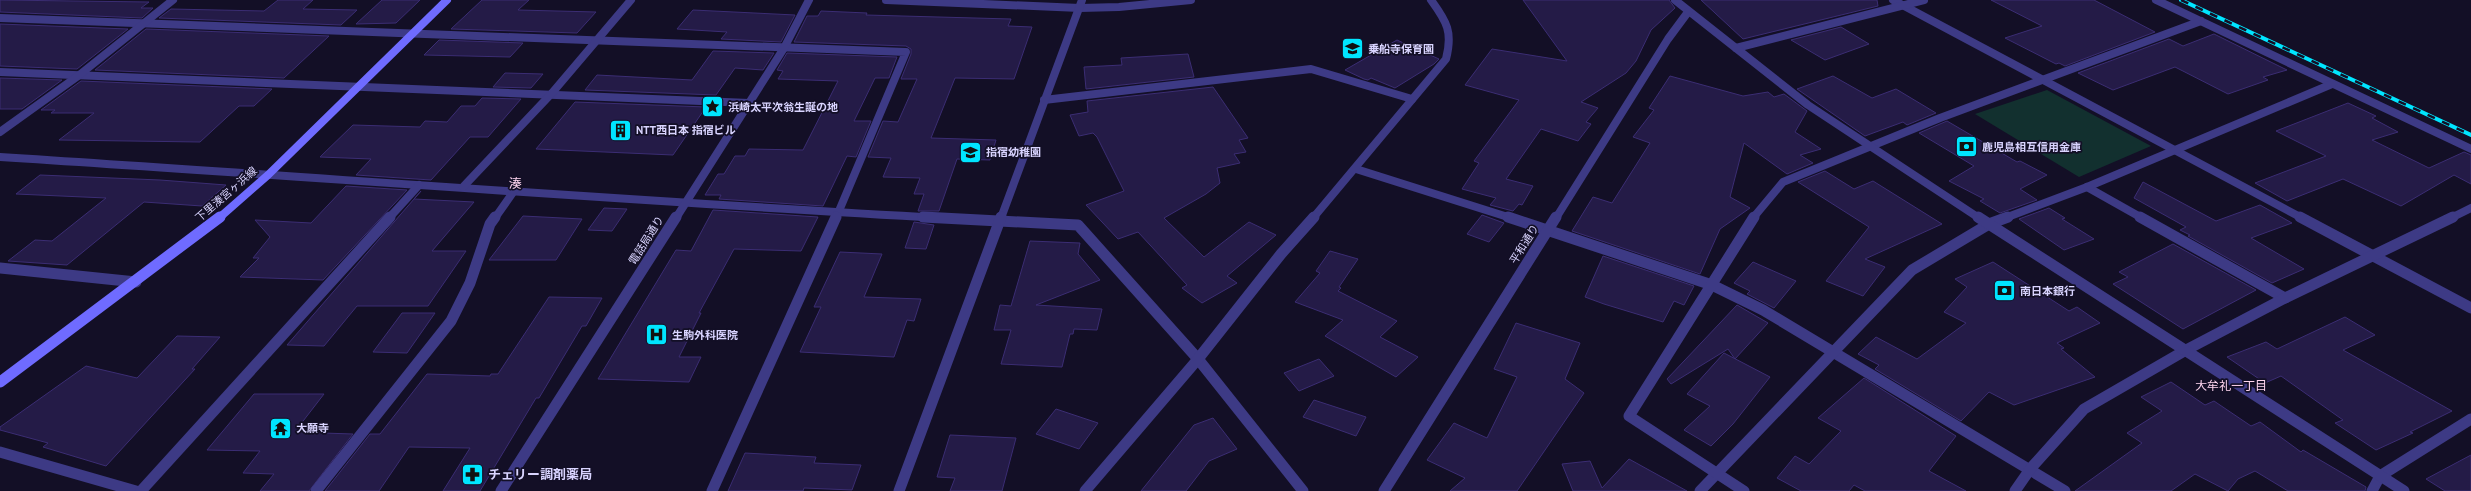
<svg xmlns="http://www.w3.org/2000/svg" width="2471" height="491" font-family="'PT Sans','Noto Sans JP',sans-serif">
  <rect width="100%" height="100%" fill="#130f26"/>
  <path fill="#12302f" d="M2047,90L2151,146L2079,177L1975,114Z"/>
  <g fill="#241b47" stroke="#3b2d73">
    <path d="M0,0L149,2L141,8H153L142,18L0,12Z"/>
    <path d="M278,0H313L303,9L357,10L341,25L159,18L171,9L264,11Z"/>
    <path d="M382,0H420L396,23L356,24Z"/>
    <path d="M482,0H529L518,10L596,12L577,33L451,29Z"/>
    <path d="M1523,0H1669L1675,8L1651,30L1636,61L1626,73L1581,102L1598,108L1586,122L1591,124L1578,141L1541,129L1506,179L1533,186L1522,205L1519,204L1513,211L1490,205L1496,198L1462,189L1479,163L1474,161L1519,100L1465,85L1492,49L1567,61Z"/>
    <path d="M1701,0H1877L1878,6L1743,39Z"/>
    <path d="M1991,0H2094L2155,32L2065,66L2059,63L2056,64L2005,38L2042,26Z"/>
    <path d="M693,10L795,15L781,42L721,39L727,32L677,29Z"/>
    <path d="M821,11L867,13L866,15L1011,19L1008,26L1032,27L1014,79L955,78L931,138L996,140L990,160L957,159L939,211H918L924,194H914L920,178L883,177L891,158L868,157L883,121L898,122L917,79H901L911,54V49L906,46L794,42L807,16H818Z"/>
    <path d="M0,24L128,29L77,69L0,66Z"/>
    <path d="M1841,27L1869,44L1825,60L1791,40Z"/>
    <path d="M146,29L329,36L284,78L95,70Z"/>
    <path d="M2214,34L2287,70L2263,77L2268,80L2228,94L2175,67L2113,90L2078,73L2169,39L2183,46Z"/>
    <path d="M439,40L523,43L510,57L424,55Z"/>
    <path d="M1397,40L1439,59L1434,64L1395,88L1371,78L1368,80L1364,79L1345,70Z"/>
    <path d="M713,51L774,53L763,70L735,68L716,95L585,90L597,75L692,80Z"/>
    <path d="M787,53L897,57L889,78H875L854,121H871L856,157L847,156L823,206L719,199L721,195H705L718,174H724L735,156H745L749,149L803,150L838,81L778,79L783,71L777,70Z"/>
    <path d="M1188,54L1194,77L1086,89L1084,67L1122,65L1121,58Z"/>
    <path d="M505,73L543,74L531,88L493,87Z"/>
    <path d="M1670,76L1743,96L1768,92L1774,97L1784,94L1807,111L1795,132L1821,149L1800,155L1813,163L1787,174L1744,143L1730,197L1750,208L1720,229L1700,274L1572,231L1593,197L1612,203L1650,143L1633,137L1654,110L1649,108Z"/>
    <path d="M1833,76L1872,98L1896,89L1936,113L1907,125L1903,122L1865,136L1797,89Z"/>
    <path d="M0,78L62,80L22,109H0Z"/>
    <path d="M81,81L272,89L254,106H239L200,142L59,140L94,113H51L55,110H41Z"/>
    <path d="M1213,87L1248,138L1239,140L1246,152L1234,154L1240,163L1217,168L1220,183L1206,194L1164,218L1204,257L1249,222L1276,235L1227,276L1237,283L1202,303L1182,288L1187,285L1138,232L1118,239L1086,205L1124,191L1097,137L1093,133L1079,136L1070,115L1088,112L1087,101Z"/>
    <path d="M482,98L521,99L488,137H470L431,180L356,175L371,159L320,157L353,125L420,127L425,121L447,122L461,106H475Z"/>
    <path d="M575,102L706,107L673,155L536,149Z"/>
    <path d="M2348,103L2376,116L2372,118L2398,132L2372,140L2429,168L2464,152L2471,155V184L2454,175L2401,206L2343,179L2287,201L2255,183L2326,156L2276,131Z"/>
    <path d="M1947,121L2017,162L2020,161L2047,175L2020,189L2037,200L2000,213L1980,201L1984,199L1949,181L1974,166L1919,133Z"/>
    <path d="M1825,171L1854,189L1873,181L1942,224L1865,259L1885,267L1863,296L1826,281L1869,227L1798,182Z"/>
    <path d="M40,175L160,180L226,185L202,206L144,202L67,265L8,261L35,240L52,241L106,198L16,194Z"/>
    <path d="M2143,182L2216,221L2260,205L2292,223L2251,238L2304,269L2272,283L2188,236L2190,235L2180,230L2186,227L2134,198Z"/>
    <path d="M346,186L407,190L323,280L240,277L259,258H253L270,237L255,220L311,223Z"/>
    <path d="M421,191L414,199L474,202L432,251H466L428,306H357L324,346L287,345Z"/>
    <path d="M604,208L627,209L612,231L588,230Z"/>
    <path d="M2049,208L2065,218L2062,219L2094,239L2064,250L2019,219Z"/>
    <path d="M713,210L818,217L801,251L734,249L699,313H701L679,357H701L689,382L598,379L676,250L691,251Z"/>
    <path d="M1482,215L1504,223L1489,242L1467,234Z"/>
    <path d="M523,216L582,219L556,260H489Z"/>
    <path d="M914,222L934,225L926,249L905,248Z"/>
    <path d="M1030,241L1080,243L1078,254L1100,280L1036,305L1102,309L1097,330L1074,329L1073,334H1070L1062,367L1001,364L1011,330H994L1000,305L1011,306Z"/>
    <path d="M2173,244L2256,290L2183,329L2113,284L2128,277L2119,272Z"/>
    <path d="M1330,251L1358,259L1339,287L1341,288L1338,291L1397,321L1380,337L1418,357L1396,377L1325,336L1343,320L1295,302L1320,273L1316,271Z"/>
    <path d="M840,252L882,254L864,297L921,299L914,321L907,320L894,357L800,352L821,307H814Z"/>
    <path d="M1603,256L1694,286L1684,305L1674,301L1663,322L1604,304L1585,297Z"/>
    <path d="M1753,262L1796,281L1774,308L1747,294L1750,291L1734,283Z"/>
    <path d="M1993,262L2069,311L2077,307L2100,323L2057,343L2064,348L2061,349L2095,377L2014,405L1989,392L1961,421L1875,369L1879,365L1858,354L1876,337L1917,359L1966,323L1944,312L1967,287L1955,279Z"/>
    <path d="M549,297L602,298L586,326H582L539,398H536L480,491H443L470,448L409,447L379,491H325L370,434H380L427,374L490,376L491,374H498Z"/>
    <path d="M1737,305L1768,323L1735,359L1728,349L1671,384L1667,379Z"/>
    <path d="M402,313H435L407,353L373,352Z"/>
    <path d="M2345,317L2375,335L2343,350L2452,411L2410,432L2413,433L2376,450L2335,423L2343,420L2281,376L2265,383L2227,357L2266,342L2277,349Z"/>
    <path d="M1516,323L1580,343L1565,379L1584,393L1517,491H1450L1465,478L1427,460L1454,423L1487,438L1517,377L1494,369Z"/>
    <path d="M177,336L220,337L192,369H195L106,466L43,447L48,443L0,430V427L86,366L137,378Z"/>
    <path d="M1724,353L1770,377L1733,424L1711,446L1684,430L1710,406L1687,394Z"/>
    <path d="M1319,359L1334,376L1299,391L1284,373Z"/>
    <path d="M1864,378L1956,436L1929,471L1966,491H1865L1854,485L1849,491H1801L1777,478L1795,456L1809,464L1841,431L1818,418Z"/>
    <path d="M2171,382L2205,405L2214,401L2251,426L2260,422L2301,452L2303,450L2366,487L2365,491H2288L2255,471L2238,479L2228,491L2195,474L2171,491H2075L2142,443L2127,433L2162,411L2141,397Z"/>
    <path d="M254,394H324L300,425L330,426L323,433L353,434L309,491H260L274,474L243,473L260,451L207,450Z"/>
    <path d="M1314,400L1366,417L1356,436L1303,417Z"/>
    <path d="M1056,409L1098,423L1079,449L1036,434Z"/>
    <path d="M1213,418L1237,449L1209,461L1186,491H1141L1194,425Z"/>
    <path d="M950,435L1016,438L1002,491H950L955,478L937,477Z"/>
    <path d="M745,453L816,457L814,463L861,465L852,490L804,488L803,491H728Z"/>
    <path d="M2471,455V491H2445L2426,479Z"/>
    <path d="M1629,459L1687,491H1573L1562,464L1590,461L1602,488Z"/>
  </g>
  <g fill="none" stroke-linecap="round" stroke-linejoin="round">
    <g stroke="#3d3a85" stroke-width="8">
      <path d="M1893,0L2302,218"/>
      <path d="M2156,0L2471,149"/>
      <path d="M0,18L906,52L836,218"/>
      <path d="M1736,48L1924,0"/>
      <path d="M0,72L749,103"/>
      <path d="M1044,100L1311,69L1412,99"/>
      <path d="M0,132L78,76L173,0"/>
      <path d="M0,157C314,177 628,201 942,218"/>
      <path d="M1356,169L1511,218"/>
      <path d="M463,187L552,93L631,0"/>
      <path d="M2087,187L2142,218"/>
      <path d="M389,218L419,185"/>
      <path d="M495,218L514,191"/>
      <path d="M676,218L784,48L809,0"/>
      <path d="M1313,218L1446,59C1453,32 1447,22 1431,0"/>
      <path d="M1753,218L1783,182L1940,118L2201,21"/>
      <path d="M2005,218L2087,187L2332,84"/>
      <path d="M2451,218L2471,208"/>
    </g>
    <g stroke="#3d3a85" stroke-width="11">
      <path d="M923,217L1078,225L1198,359L1303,491"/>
      <path d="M1508,217L1712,285L1763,310L2065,491"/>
      <path d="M2140,217L2285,298"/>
      <path d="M2300,217L2471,308"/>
      <path d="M0,268L136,282"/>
      <path d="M0,452L136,491"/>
      <path d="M141,491L390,217"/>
      <path d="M316,491L451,321L470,283L490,224L495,217"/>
      <path d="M501,491L676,217"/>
      <path d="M712,491L836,217"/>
      <path d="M1085,491L1198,359L1281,254L1314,217"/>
      <path d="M1700,491L1912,270L1989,224L2008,217"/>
      <path d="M1744,491L1629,416L1754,217"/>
      <path d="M2015,491L2031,468L2084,409L2186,350L2285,298L2453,217"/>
      <path d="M2372,491L2380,476L2471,419"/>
    </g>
    <g stroke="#3d3a85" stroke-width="8">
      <path d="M886,0L1080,8L1119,7L1191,0"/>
      <path d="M1675,0L1808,105L1979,218"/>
      <path d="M1001,218L1082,0"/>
      <path d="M1556,218L1668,39L1688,12"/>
    </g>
    <g stroke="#3d3a85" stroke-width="11">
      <path d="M1978,217L2404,491"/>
      <path d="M899,491L1001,217"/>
      <path d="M1384,491L1556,217"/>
    </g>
    <path stroke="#6f6bff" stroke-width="8" d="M219,218L268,175L447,0"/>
    <path stroke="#6f6bff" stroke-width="11" d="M0,382L220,217"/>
    <defs>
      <path id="rail" d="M2181,0L2471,135"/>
    </defs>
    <use href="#rail" stroke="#00e5ff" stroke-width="4"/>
    <use href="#rail" stroke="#130f26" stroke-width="2.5" stroke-dasharray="8" stroke-linecap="butt"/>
  </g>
  <defs>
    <symbol id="school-square" viewBox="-11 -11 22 22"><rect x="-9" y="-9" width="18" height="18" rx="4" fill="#00e5ff" stroke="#130f26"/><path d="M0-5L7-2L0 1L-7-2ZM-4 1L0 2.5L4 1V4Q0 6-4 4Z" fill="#111"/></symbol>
    <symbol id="sight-square" viewBox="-11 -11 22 22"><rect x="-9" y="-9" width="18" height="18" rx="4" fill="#00e5ff" stroke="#130f26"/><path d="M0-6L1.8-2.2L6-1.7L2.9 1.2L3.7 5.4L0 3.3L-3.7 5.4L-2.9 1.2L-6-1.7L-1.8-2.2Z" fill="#111"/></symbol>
    <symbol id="building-square" viewBox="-11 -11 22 22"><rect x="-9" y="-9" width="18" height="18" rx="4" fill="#00e5ff" stroke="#130f26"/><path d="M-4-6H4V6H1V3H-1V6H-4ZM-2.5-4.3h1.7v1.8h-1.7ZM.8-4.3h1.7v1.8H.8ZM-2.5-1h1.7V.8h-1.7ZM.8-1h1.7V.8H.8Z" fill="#111"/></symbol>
    <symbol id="bank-square" viewBox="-11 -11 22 22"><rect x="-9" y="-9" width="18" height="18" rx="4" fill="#00e5ff" stroke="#130f26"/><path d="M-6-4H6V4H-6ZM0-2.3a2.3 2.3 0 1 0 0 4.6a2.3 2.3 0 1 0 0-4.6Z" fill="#111"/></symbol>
    <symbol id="hospital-square" viewBox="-11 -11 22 22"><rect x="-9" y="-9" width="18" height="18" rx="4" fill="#00e5ff" stroke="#130f26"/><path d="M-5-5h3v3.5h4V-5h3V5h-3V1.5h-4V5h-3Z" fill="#111"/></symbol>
    <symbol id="temple-square" viewBox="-11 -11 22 22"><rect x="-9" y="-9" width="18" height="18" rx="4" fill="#00e5ff" stroke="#130f26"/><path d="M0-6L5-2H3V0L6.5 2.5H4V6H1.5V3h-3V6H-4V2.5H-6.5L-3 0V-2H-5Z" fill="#111"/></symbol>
    <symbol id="pharmacy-square" viewBox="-11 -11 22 22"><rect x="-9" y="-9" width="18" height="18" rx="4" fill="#00e5ff" stroke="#130f26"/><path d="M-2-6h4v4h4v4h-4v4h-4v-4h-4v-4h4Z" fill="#111"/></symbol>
  </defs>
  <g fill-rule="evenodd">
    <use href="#school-square" x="1340" y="36" width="25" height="25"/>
    <use href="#sight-square" x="700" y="94" width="25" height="25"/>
    <use href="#building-square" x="608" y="118" width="25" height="25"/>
    <use href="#bank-square" x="1954" y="134" width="25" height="25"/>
    <use href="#school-square" x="958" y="140" width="25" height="25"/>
    <use href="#bank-square" x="1992" y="278" width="25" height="25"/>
    <use href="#hospital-square" x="644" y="322" width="25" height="25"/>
    <use href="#temple-square" x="268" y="416" width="25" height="25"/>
    <use href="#pharmacy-square" x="460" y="462" width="25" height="25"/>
  </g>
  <g text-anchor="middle" stroke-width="3.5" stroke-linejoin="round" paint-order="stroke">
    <g font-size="11" font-weight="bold" fill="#d9d4ff" stroke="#130f26" text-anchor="start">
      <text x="1368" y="53">乗船寺保育園</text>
      <text x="728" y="111">浜崎太平次翁生誕の地</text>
      <text x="636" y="134">NTT西日本 指宿ビル</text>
      <text x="1982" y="151">鹿児島相互信用金庫</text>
      <text x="986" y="156">指宿幼稚園</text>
      <text x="2020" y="295">南日本銀行</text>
      <text x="672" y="339">生駒外科医院</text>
      <text x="296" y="432">大願寺</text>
    </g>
    <g font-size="11" fill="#d9d4ff" stroke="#130f26">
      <text transform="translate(226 194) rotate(-41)" y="4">下里湊宮ヶ浜線</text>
      <text transform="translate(646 240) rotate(-58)" y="4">電話局通り</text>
      <text transform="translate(1524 244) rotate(-58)" y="4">平和通り</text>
    </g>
    <g font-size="12" fill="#ffd6f0" stroke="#130f26">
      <text x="2231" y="390">大牟礼一丁目</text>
    </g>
    <g font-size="13" fill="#ffd6f0" stroke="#130f26">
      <text x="515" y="188">湊</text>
    </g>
    <g font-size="13" font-weight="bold" fill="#d9d4ff" stroke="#130f26" text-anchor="start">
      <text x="488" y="479">チェリー調剤薬局</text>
    </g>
  </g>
</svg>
